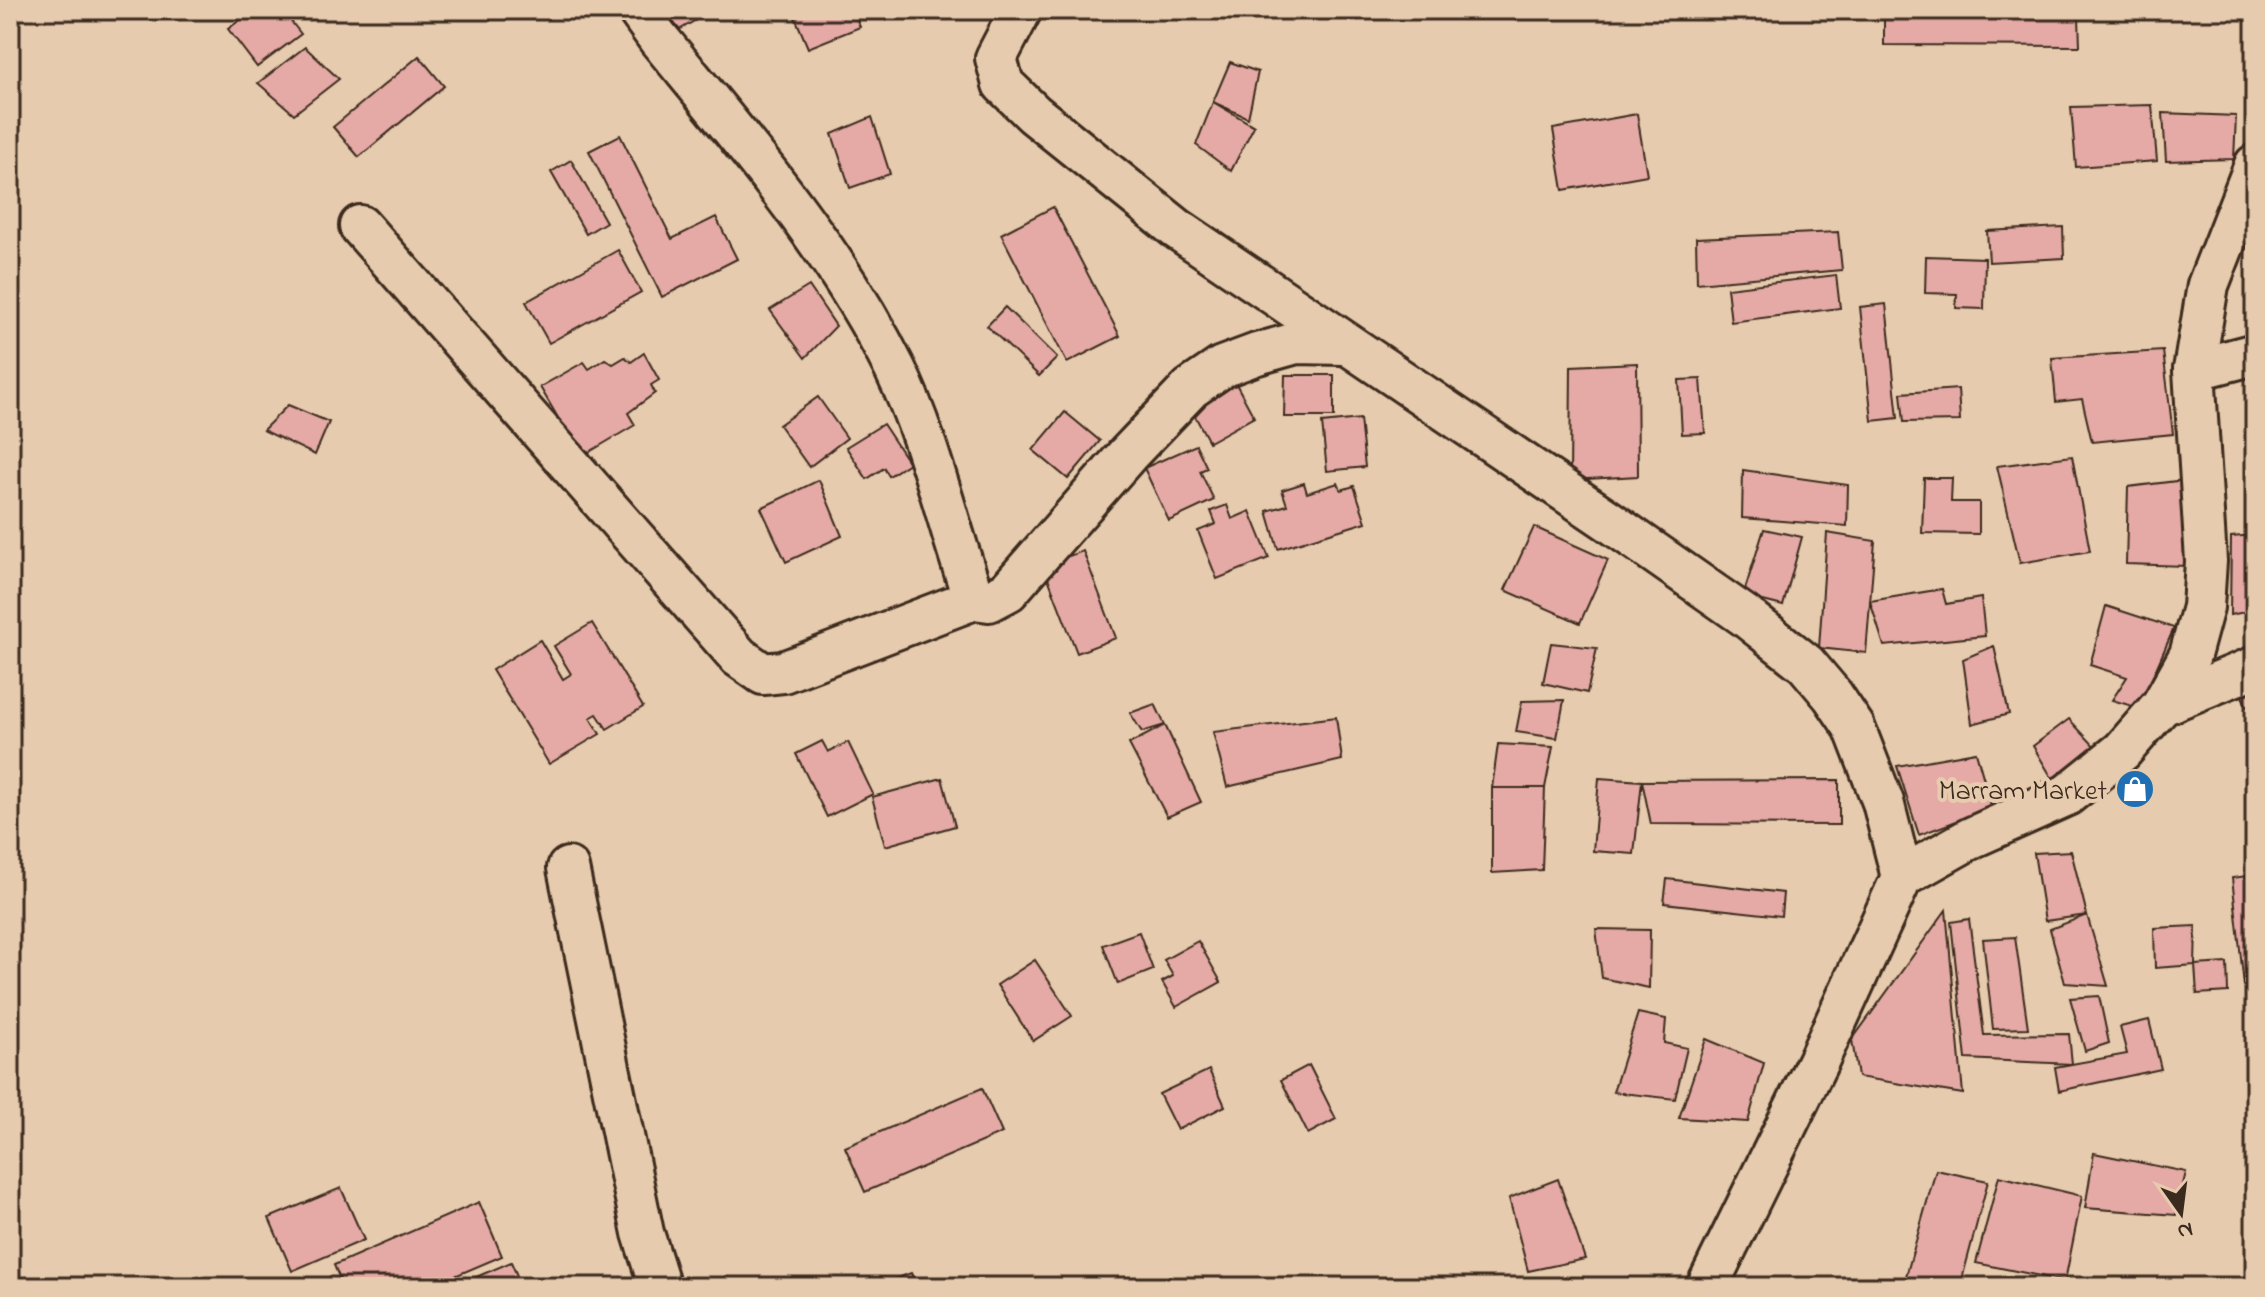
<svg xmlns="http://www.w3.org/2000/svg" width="2265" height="1297" font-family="'Indie Flower',sans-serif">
  <rect width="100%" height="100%" fill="#e7cbae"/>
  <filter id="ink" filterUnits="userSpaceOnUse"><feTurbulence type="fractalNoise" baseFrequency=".0125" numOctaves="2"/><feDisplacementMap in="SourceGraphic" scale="16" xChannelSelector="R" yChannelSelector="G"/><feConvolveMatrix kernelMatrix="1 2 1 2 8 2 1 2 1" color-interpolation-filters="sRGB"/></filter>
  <g filter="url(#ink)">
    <g fill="#e5aaa5" stroke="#3b2a1e" stroke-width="2">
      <path d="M253,10H282L301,34L257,67L228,29Z"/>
      <path d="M658,10H713L674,33Z"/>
      <path d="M792,10H853L860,27L808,48Z"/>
      <path d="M1884,15L2079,17L2080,46L1884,45Z"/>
      <path d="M305,47L339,79L294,114L258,83Z"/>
      <path d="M419,56L444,86L359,157L333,127Z"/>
      <path d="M1230,62L1258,72L1248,118L1213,102Z"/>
      <path d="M1213,102L1254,126L1231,171L1196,145Z"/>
      <path d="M2152,105L2157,161L2076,167L2071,107Z"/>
      <path d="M2163,113L2236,116L2234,159L2166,161Z"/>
      <path d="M1637,114L1647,175L1563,190L1553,129Z"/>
      <path d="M872,117L890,174L850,188L832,134Z"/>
      <path d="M620,135L672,239L716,217L737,259L662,297L589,151Z"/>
      <path d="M571,160L606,222L586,234L551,172Z"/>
      <path d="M1053,207L1120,336L1067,363L1001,234Z"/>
      <path d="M2063,227L2064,258L1989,262L1987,231Z"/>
      <path d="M1838,232L1842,270L1697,283L1696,238Z"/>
      <path d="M618,250L641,292L549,343L526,302Z"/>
      <path d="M1926,256L1985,258L1984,309L1956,308L1957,294L1925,293Z"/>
      <path d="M1836,275L1840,308L1731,322L1727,288Z"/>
      <path d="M809,286L836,326L805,358L770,310Z"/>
      <path d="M1886,304L1898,418L1872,421L1860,307Z"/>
      <path d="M1005,307L1057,358L1039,376L987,326Z"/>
      <path d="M2163,351L2173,434L2092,442L2082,399L2056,402L2052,358Z"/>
      <path d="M644,353L659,380L651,385L655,393L628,413L635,425L581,457L540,387L584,362L589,369L605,359L613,364L625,357L631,362Z"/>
      <path d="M1637,363L1638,476L1570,480L1571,366Z"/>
      <path d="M1285,375H1334V417H1284Z"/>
      <path d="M1701,379L1705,433L1682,434L1679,380Z"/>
      <path d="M1234,380L1254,417L1209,442L1189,405Z"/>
      <path d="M1958,389L1960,421L1904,422L1901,393Z"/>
      <path d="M818,397L847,438L809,467L779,425Z"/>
      <path d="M288,405L329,422L315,455L263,430Z"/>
      <path d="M1065,412L1100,441L1068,479L1033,450Z"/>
      <path d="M1360,419L1365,467L1327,471L1322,423Z"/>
      <path d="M883,424L909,463L889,476L884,468L867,479L846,447Z"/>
      <path d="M1196,445L1207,468L1200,471L1214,500L1169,521L1144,468Z"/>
      <path d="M2072,456L2090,551L2020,563L1997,466Z"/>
      <path d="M1743,470L1848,485L1847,526L1742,518Z"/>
      <path d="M1924,478H1952L1951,502H1979V534L1922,533Z"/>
      <path d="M2193,479L2186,566L2126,564L2128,487Z"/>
      <path d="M819,480L842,536L786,562L761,508Z"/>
      <path d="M1304,483L1307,493L1338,483L1341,490L1354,486L1366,522L1278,549L1267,511L1287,505L1282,490Z"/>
      <path d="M1227,505L1232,519L1250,511L1269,558L1217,579L1198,531L1216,524L1211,511Z"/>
      <path d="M1534,527L1608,560L1580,623L1505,590Z"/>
      <path d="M1764,529L1802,537L1783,606L1743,596Z"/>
      <path d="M1827,533L1875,541L1866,653L1819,648Z"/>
      <path d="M2255,535V610L2230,615L2231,537Z"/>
      <path d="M1083,551L1116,638L1077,653L1043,565Z"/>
      <path d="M1942,589L1946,604L1981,598L1985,636L1884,646L1870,601Z"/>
      <path d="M2106,606L2174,628L2139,708L2112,700L2127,677L2090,665Z"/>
      <path d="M592,623L643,707L607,729L597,714L590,718L600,734L549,764L492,670L540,640L563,679L571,674L554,646Z"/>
      <path d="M1551,643L1597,648L1587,693L1543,683Z"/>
      <path d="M1994,646L2009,714L1972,724L1963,659Z"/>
      <path d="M2255,684V723L2240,692Z"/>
      <path d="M1564,700L1557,738L1516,732L1522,701Z"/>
      <path d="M1155,704L1165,725L1142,732L1130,713Z"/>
      <path d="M1336,717L1342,760L1227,787L1213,732Z"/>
      <path d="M2069,719L2100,752L2055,783L2033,746Z"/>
      <path d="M1165,725L1201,802L1167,817L1129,744Z"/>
      <path d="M822,741L828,752L848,742L873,794L827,817L796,754Z"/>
      <path d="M1498,744L1553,747L1545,788H1492Z"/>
      <path d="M1976,752L1992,808L1919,835L1897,766Z"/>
      <path d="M942,778L955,826L885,846L872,797Z"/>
      <path d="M1599,778L1642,781L1634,854L1593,851Z"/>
      <path d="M1839,780V825L1651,824L1642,781Z"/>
      <path d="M1492,788H1545L1542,870L1492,873Z"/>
      <path d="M2071,851L2087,915L2045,921L2034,853Z"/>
      <path d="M2255,875V983L2244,985L2232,878Z"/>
      <path d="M1667,879L1783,893L1781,916L1664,903Z"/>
      <path d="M1946,910L1963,1094L1858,1077L1852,1040Z"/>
      <path d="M2087,915L2108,986L2065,983L2050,929Z"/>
      <path d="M1969,919L1984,1035L2069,1034L2072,1064L1966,1059L1951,922Z"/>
      <path d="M2196,926L2195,965L2155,968L2154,928Z"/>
      <path d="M1596,929L1650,930L1649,988L1602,978Z"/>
      <path d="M1139,932L1153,970L1118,984L1103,945Z"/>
      <path d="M2015,937L2028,1028L1993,1029L1983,939Z"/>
      <path d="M1198,941L1221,982L1176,1007L1162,982L1173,976L1164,960Z"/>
      <path d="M1035,960L1072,1016L1033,1041L997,985Z"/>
      <path d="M2227,963L2228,992L2197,994L2195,965Z"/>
      <path d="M2099,996L2109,1043L2085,1051L2070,998Z"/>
      <path d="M1638,1013L1666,1019L1664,1043L1687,1048L1675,1099L1613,1092Z"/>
      <path d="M2149,1020L2161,1069L2059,1091L2055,1067L2127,1054L2120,1027Z"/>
      <path d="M1706,1039L1764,1063L1748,1122L1679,1118Z"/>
      <path d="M1309,1065L1336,1119L1308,1134L1281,1080Z"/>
      <path d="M1209,1070L1225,1106L1177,1130L1159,1094Z"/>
      <path d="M982,1088L1002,1133L865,1192L845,1147Z"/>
      <path d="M2094,1153L2186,1172L2176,1215L2085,1208Z"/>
      <path d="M1936,1170L1988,1181L1960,1287H1903Z"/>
      <path d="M1999,1176L2082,1196L2065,1281L1976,1263Z"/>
      <path d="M1558,1179L1585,1259L1528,1271L1509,1198Z"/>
      <path d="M341,1188L364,1240L292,1271L269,1218Z"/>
      <path d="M479,1202L502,1256L429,1287H343L334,1265Z"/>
      <path d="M511,1262L522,1287H453Z"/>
      <path d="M911,1273L917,1287H874Z"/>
    </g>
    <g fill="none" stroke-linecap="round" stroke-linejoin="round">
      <defs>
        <g id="minor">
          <path d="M638,10L658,38C744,143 834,246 895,369C930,441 947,523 974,599"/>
          <path d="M1021,10L996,58L1003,84L1034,114L1176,228L1609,521L1745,616L1806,664L1833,696L1854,727L1883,802L1902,877"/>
          <path d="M360,226L739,657L763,674L783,672L974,599L989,601L1008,591L1128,454L1191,388L1222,367L1257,354L1296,343L1343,344"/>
          <path d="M2194,370L2255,354"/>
          <path d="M2162,705L2255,667"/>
          <path d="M568,868L643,1233L660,1287"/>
          <path d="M1707,1287L1818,1061L1902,877L1971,838L2067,795L2122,751L2162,705L2190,655L2203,607L2206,561L2194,370L2208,285L2255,165"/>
        </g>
      </defs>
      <use href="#minor" stroke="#3b2a1e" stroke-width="46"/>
      <use href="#minor" stroke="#e7cbae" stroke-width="40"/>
    </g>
  </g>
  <defs>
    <symbol id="shop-disc" viewBox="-11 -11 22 22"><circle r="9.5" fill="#1f6fb2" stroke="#e7cbae"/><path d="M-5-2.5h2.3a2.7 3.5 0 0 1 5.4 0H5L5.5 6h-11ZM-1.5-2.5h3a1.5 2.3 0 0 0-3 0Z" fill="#fff"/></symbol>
  </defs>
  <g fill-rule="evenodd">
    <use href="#shop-disc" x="2113" y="767" width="44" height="44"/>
  </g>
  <g text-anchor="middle" stroke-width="8" stroke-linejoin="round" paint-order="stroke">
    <g font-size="28" fill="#3b2a1e" stroke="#e7cbae" text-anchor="end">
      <text x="2107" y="799">Marram Market</text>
    </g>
  </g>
  <rect width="2265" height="1297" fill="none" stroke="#e7cbae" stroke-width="40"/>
  <rect x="20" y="20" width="2225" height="1257" fill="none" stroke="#3b2a1e" stroke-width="3" filter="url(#ink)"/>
  <g transform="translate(2181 1213) rotate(166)" stroke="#e7cbae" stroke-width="6" paint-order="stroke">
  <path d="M0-6L14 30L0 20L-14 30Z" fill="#3b2a1e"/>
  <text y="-12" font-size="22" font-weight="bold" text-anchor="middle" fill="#3b2a1e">N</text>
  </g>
</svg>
